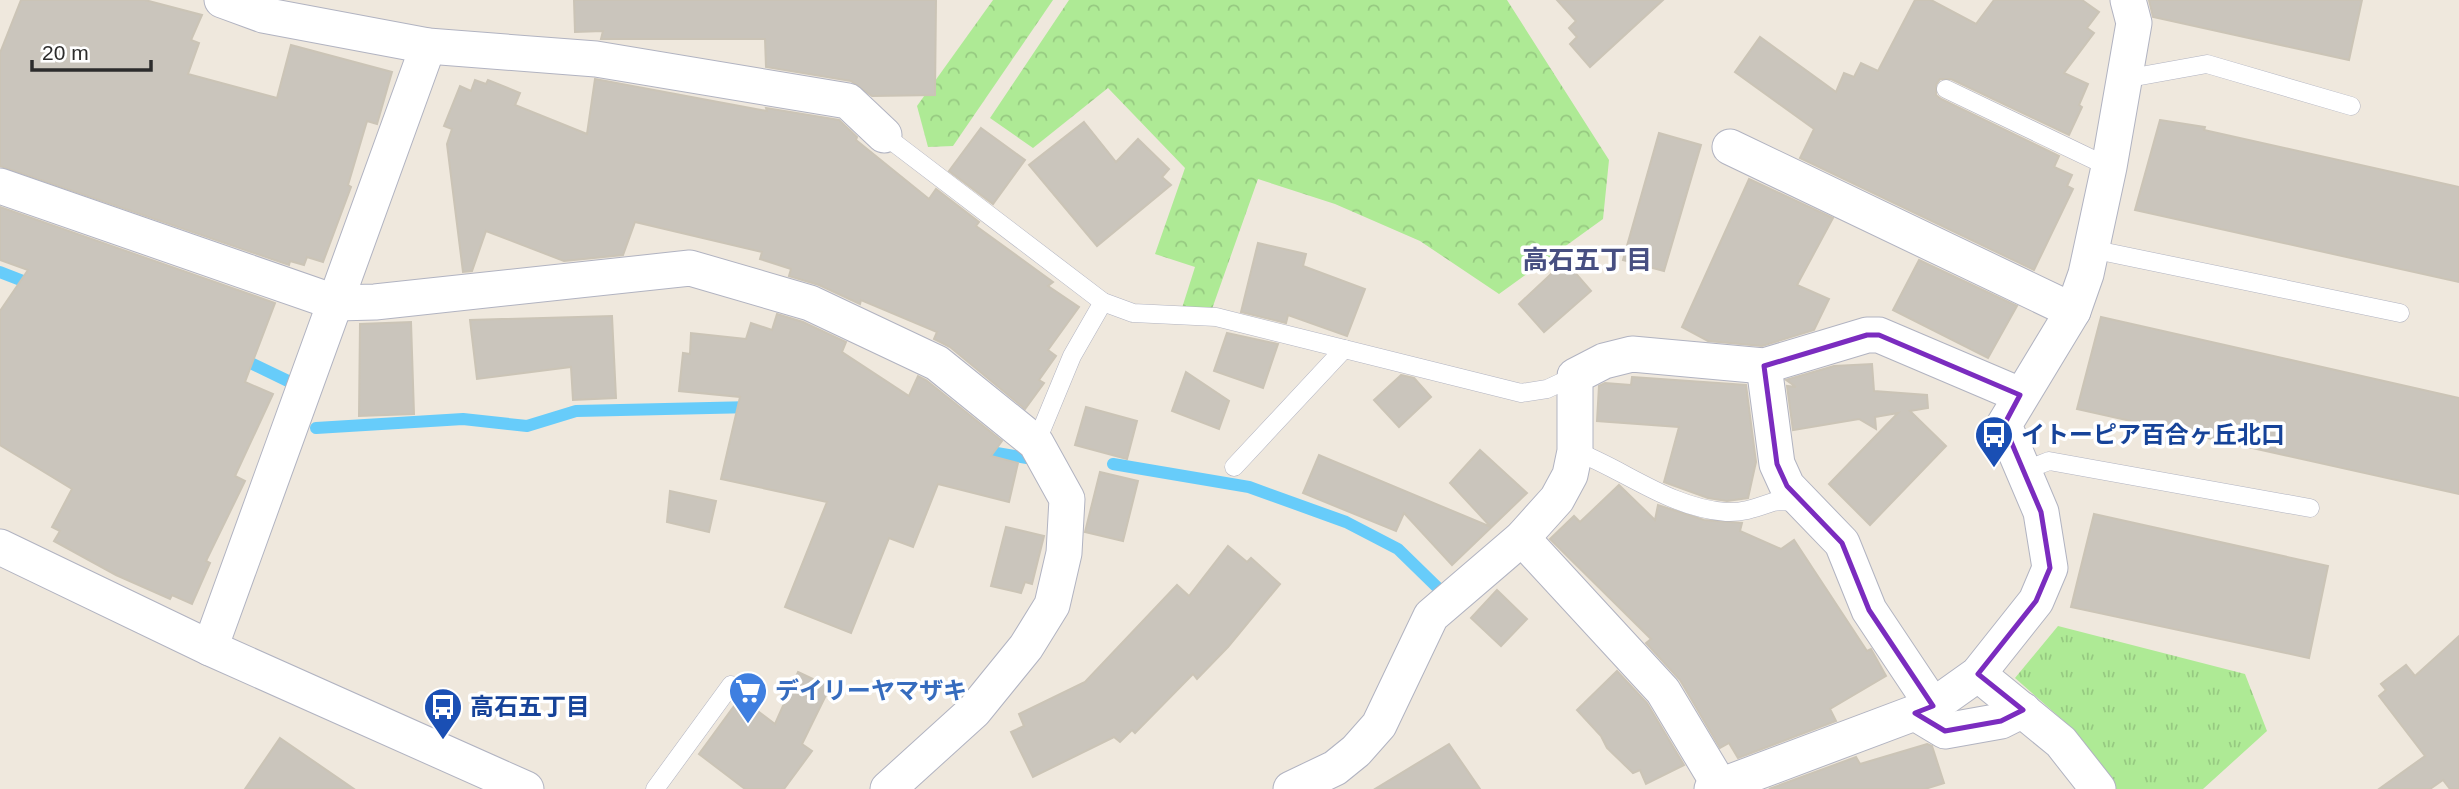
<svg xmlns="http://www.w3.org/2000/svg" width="2459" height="789" font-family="Arial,'Noto Sans JP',sans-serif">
  <defs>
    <pattern id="forest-crowns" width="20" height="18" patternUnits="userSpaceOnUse" patternTransform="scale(1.75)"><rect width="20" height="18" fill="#aeea95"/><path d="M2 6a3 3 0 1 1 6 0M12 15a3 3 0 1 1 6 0" fill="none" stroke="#96c981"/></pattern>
    <pattern id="park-tufts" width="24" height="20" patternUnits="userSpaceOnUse" patternTransform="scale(1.75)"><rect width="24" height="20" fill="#aeea95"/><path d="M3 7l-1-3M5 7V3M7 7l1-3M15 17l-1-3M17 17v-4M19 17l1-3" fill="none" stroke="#96c981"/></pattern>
  </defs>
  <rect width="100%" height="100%" fill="#efe8dd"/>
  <g fill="url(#forest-crowns)">
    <path d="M993,0H1053L953,146L928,147L917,106Z"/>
    <path d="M1069,0H1507L1609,160L1603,219L1499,294L1420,241L1335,204L1258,179L1212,309L1182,308L1195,267L1155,254L1185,168L1108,88L1033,148L990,118Z"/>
  </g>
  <path fill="url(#park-tufts)" d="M2058,626L2245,674L2267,731L2203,789H2108L2109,776L2074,730L2015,678Z"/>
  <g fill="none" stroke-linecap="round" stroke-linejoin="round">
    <g stroke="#67ccfa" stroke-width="12">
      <path d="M0,272L36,286"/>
      <path d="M238,357L288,381"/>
      <path d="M316,428L463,419L527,426L576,411L754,407"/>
      <path d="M979,450L1027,458"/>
      <path d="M1113,464L1249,487L1346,522L1398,549L1440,590"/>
    </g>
  </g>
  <g fill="#cac5bc" stroke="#cbc4b6" stroke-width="2">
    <path d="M21,0H145L202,15L191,40L199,43L188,74L277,98L291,45L392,72L377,124L367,121L348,185L351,187L323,262L307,257L304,265L290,261L289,265L0,166V53Z"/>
    <path d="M574,0H936L935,95L872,96L851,81L766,67L765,39H601L603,31L575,32Z"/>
    <path d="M1557,0H1663L1590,67L1570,44L1577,37L1569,28L1576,21Z"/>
    <path d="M1915,0H1931L1976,24L1994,0H2082L2099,12L2087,28L2094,33L2064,73L2088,84L2079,105L2082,107L2069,135L1951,79H1940L1936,85V95L1941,99L2059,156L2054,167L2072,175L2067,186L2073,189L2034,270L1800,158L1814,129L1735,72L1760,37L1836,92L1844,73L1854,77L1861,63L1878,71Z"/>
    <path d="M2149,0H2362L2349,60L2153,17Z"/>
    <path d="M595,79L767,111L766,108L839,120L857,137L856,140L929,199L936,189L979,222L976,226L1053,282L1048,286L1079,307L1048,350L1056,356L1039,380L1044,383L1025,409L950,347L934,339L937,332L861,300L860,304L819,285L789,276L791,269L760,259L762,252L635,222L623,255L564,261L486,231L472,271L463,272L447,144L452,129L444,126L460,86L471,91L475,80L486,84L488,80L520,93L515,105L587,134Z"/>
    <path d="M2160,120L2205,127L2204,130L2459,187V282L2135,210Z"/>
    <path d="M1084,122L1116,162L1138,139L1169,169L1162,177L1171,185L1097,246L1029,165Z"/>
    <path d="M981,128L1025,160L993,204L949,171Z"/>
    <path d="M1659,133L1701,145L1664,271L1623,260Z"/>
    <path d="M1749,179L1833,218L1797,285L1829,299L1814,330L1762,346L1708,341L1682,327Z"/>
    <path d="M0,207L275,303L245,382L273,394L235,476L245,481L206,561L210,563L192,604L172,595L170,599L116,575L54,541L60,531L52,527L72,489L0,445V311L28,270L0,260Z"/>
    <path d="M1258,243L1306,254L1303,266L1365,289L1347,336L1288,315L1286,323L1241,312Z"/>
    <path d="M1919,260L2017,306L1988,358L1893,310Z"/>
    <path d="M1565,261L1591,291L1544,332L1519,304Z"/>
    <path d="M777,314L803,322L846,342L842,352L909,396L918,376L926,380L1002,441L991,456L1018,463L1009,502L938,484L913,547L889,538L851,633L785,607L827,502L721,479L740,397L679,391L683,353L690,354L691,333L746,339L751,323L772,330Z"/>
    <path d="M612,316L616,398L573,400L571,367L477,379L470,320Z"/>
    <path d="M2101,317L2459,398V494L2077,409Z"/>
    <path d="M411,322L414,414L359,416L360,324Z"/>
    <path d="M1227,333L1278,344L1263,388L1214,371Z"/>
    <path d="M1872,364L1874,391L1927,395L1928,408L1910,411L1946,446L1870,525L1829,484L1898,413L1875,417L1876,429L1859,419L1793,430L1787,386L1796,387L1786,380L1834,366Z"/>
    <path d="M1186,372L1229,401L1219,429L1172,411Z"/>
    <path d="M1401,375L1414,378L1431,397L1399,427L1374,400Z"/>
    <path d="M1632,377L1746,385L1756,462L1748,498L1727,501L1708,498L1664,482L1679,427L1597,421L1599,386L1605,383L1631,385Z"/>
    <path d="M1086,407L1137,421L1127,459L1075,445Z"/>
    <path d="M1480,450L1527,493L1452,565L1404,513L1396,531L1303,493L1319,455L1491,527L1450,483Z"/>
    <path d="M1100,472L1138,481L1123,541L1085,532Z"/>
    <path d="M1619,485L1655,520L1658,505L1704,520L1742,523L1740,531L1781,549L1794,540L1867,651L1871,649L1886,676L1830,709L1836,721L1738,758L1729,743L1720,748L1680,680L1646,643L1651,639L1550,539L1574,516L1580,522Z"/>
    <path d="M670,491L716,501L709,532L667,522Z"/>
    <path d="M2094,514L2328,566L2309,658L2071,607Z"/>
    <path d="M1006,527L1044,536L1032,584L1025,582L1021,593L991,586Z"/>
    <path d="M1228,546L1247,562L1251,558L1280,584L1228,647L1197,679L1193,674L1135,733L1132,730L1120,742L1114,737L1033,777L1011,732L1024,726L1019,714L1085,682L1177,585L1189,596Z"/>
    <path d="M1497,590L1527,619L1501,646L1471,618Z"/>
    <path d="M2459,636V789H2450L2443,780L2430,789H2379L2425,756L2379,696L2386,690L2381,684L2406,665L2415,676Z"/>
    <path d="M1617,671L1647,703L1684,765L1646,784L1640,770L1633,773L1607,748L1601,736L1577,710Z"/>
    <path d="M798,672L830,687L802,744L812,751L784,789H745L699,754L740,698L775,724Z"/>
    <path d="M280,738L354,789H245Z"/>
    <path d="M1449,744L1480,789H1375Z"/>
    <path d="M1927,744L1932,746L1944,783L1925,789H1769L1856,757L1860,764Z"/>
  </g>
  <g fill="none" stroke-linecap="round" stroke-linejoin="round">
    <defs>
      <g id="service">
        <path d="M2124,79L2207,64L2351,106"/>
        <path d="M1946,89L2109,167"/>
        <path d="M884,135L1103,302L1133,313L1216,317L1521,393L1547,389L1575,376"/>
        <path d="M2091,249L2400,313"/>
        <path d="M1036,443L1072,356L1103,302"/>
        <path d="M1575,451C1625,470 1670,508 1726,512C1743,513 1758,507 1773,502C1781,500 1792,502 1801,502"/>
        <path d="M1234,467L1344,349"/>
        <path d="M2023,471L2049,461L2310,508"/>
        <path d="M655,789L731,685"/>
      </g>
      <g id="minor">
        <path d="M222,0L263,15L428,46L596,59L848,101L884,135"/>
        <path d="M1730,147L2073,311"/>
        <path d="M0,186L337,303L375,302L690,268L810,303L937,363L1036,443L1067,499L1064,553L1052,605L1026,647L974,711L888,789"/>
        <path d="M1764,366L1777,464L1787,486L1842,543L1869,610L1933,706"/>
        <path d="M1522,538L1663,691L1720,786"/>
        <path d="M0,547L210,648L526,789"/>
        <path d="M210,648L428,46"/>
        <path d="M1978,674L2061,742L2098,789"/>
        <path d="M1915,713L1945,731L2001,721L2023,710"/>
        <path d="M1291,789L1335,768L1356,751L1379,725L1431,616L1522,538L1557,499L1570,475L1575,451V376L1604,361L1632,354L1764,366L1867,335H1879L2020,395"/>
        <path d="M1712,789L1933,706L1978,674L2036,601L2050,568L2041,512L2004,425L2073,311L2086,274L2109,167L2134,23L2128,0"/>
      </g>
    </defs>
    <use href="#service" stroke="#b1b3c1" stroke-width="19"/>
    <use href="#minor" stroke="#b1b3c1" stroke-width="37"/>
    <use href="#service" stroke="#fff" stroke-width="18"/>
    <use href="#minor" stroke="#fff" stroke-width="35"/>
  </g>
  <path fill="none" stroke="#7b2cbf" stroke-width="5" stroke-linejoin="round" d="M1867,335H1879L2020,395L2004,425L2041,512L2050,568L2036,601L1978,674L2023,710L2001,721L1945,731L1915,713L1933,706L1869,610L1842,543L1787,486L1777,464L1764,366Z"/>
  <defs>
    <symbol id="bus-pin" viewBox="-11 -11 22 30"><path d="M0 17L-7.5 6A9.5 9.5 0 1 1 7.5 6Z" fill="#1a4fb4" stroke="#fff"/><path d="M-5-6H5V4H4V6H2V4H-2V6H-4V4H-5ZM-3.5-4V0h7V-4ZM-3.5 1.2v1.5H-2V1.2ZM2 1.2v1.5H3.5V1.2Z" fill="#fff"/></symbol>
    <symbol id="supermarket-pin" viewBox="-11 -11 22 30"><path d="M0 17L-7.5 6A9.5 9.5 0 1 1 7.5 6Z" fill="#3f7fe0" stroke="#fff"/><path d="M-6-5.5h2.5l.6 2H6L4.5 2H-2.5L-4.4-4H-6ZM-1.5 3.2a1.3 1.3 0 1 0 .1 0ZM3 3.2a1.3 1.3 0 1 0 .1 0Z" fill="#fff"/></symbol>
  </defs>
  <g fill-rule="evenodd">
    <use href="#bus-pin" x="1972" y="413" width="44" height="60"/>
    <use href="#supermarket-pin" x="726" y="669" width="44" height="60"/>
    <use href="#bus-pin" x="421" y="685" width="44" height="60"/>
  </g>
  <g text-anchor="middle" stroke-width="7" stroke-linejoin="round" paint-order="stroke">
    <g font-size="24" font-weight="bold" fill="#164399" stroke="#fff" text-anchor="start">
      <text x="2021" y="443">イトーピア百合ヶ丘北口</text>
      <text x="470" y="715">高石五丁目</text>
    </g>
    <g font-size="24" font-weight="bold" fill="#366cbe" stroke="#fff" text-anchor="start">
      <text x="775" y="699">デイリーヤマザキ</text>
    </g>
    <g font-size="26" font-weight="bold" fill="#474f81" stroke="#fff">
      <text x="1587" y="269">高石五丁目</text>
    </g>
  </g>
  <path d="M32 60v10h119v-10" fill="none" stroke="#2c2c2c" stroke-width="3.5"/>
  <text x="42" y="60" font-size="21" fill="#2c2c2c" stroke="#ffffff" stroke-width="5" paint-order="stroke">20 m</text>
</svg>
